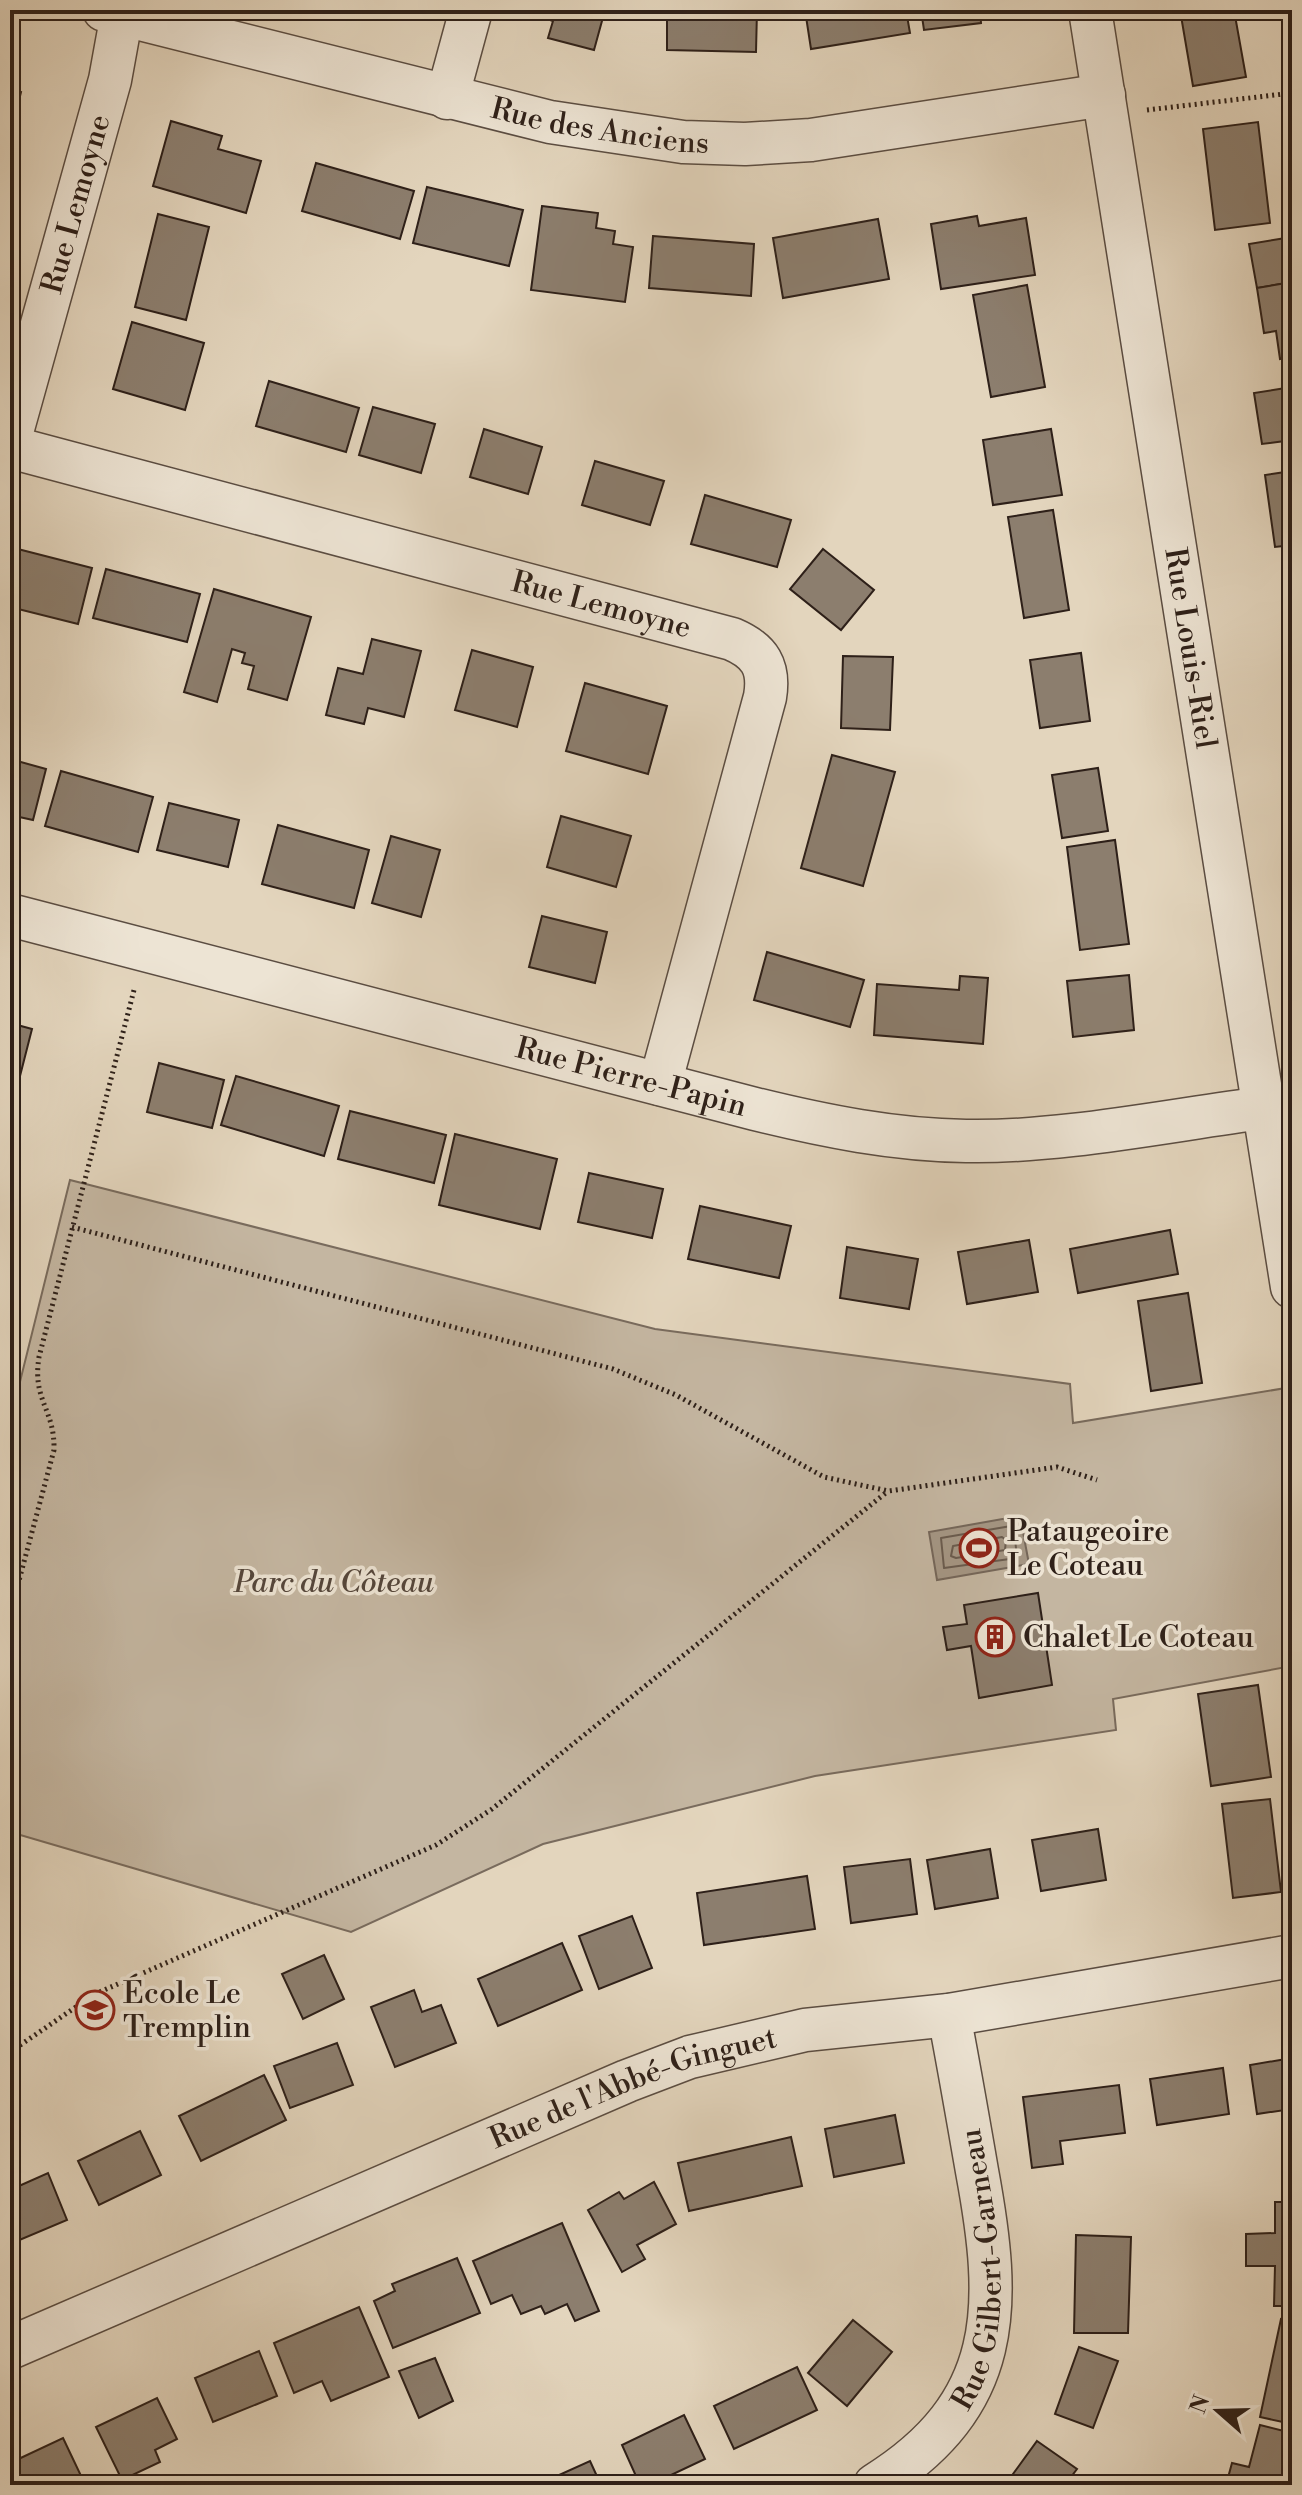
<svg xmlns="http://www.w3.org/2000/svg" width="1302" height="2495" font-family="'Libre Bodoni',serif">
  <rect width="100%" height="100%" fill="#e3d5bd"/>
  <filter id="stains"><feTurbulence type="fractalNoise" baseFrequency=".0025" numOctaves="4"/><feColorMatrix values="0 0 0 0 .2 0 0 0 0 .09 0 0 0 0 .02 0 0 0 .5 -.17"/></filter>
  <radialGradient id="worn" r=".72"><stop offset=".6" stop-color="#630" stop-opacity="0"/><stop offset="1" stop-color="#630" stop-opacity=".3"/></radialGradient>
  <path fill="#c4b6a1" stroke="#796b5d" stroke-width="2" d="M70,1180L655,1329L1070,1384L1073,1423L1292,1387V1666L1113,1699L1116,1730L815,1776L543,1844L351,1932L10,1832V1422Z"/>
  <path fill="#a59785" stroke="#75675a" stroke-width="2" d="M1020,1516L1029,1564L937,1580L929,1532Z"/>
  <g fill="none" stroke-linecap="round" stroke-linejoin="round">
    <g stroke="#6a5c4f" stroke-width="2">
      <path d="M1011,1526L1014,1529L1017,1558L944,1568L941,1538Z"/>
      <path d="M1002,1537L1006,1540L1005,1550L956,1558L951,1556L953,1546Z"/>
    </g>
  </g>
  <g fill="#8c7e6e" stroke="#2e2019" stroke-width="2">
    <path d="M549,10H605L594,50L548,38L553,21L547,19Z"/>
    <path d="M667,10H757L756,52L667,50Z"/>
    <path d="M805,10H906L910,33L811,49Z"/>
    <path d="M921,10H980L981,23L924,30Z"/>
    <path d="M1180,10H1234L1246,77L1193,86Z"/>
    <path d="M10,90L21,92L10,137Z"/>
    <path d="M171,121L222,136L218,149L261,161L246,213L153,186Z"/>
    <path d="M1258,122L1270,223L1215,230L1203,129Z"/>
    <path d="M316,163L414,191L400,239L302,211Z"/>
    <path d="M427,187L523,210L509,266L413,243Z"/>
    <path d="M542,206L598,213L596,228L615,231L613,244L633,247L625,302L531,290Z"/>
    <path d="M158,214L209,227L186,320L135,307Z"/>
    <path d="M977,216L979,226L1026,218L1035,275L941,289L931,224Z"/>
    <path d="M878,219L889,279L783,298L773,238Z"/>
    <path d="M653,236L754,244L751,296L649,288Z"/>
    <path d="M1292,237V282L1257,288L1249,244Z"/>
    <path d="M1292,282V357L1280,359L1276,331L1264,333L1257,288Z"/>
    <path d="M1027,285L1045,387L991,397L973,295Z"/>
    <path d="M132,322L204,343L185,410L113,389Z"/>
    <path d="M269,381L359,408L346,452L256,426Z"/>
    <path d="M1292,387V440L1262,444L1254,393Z"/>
    <path d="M373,407L435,424L421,473L359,455Z"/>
    <path d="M484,429L542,447L528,494L470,477Z"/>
    <path d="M1051,429L1062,495L993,505L983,440Z"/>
    <path d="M595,461L664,481L650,525L582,505Z"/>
    <path d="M1292,471V545L1275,547L1265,475Z"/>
    <path d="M705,495L791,520L777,567L691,544Z"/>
    <path d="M1053,510L1069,610L1024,618L1008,517Z"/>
    <path d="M10,547L92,568L78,624L10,607Z"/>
    <path d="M823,549L874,590L841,630L790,589Z"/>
    <path d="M106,569L200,594L187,642L93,618Z"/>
    <path d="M1292,586V660L1283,587Z"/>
    <path d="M214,589L311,617L287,700L248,689L254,666L242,663L245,653L232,649L217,702L184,692Z"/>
    <path d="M372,639L421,651L404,717L368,708L364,724L326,715L338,668L363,674Z"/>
    <path d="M472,650L533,667L517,727L455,710Z"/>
    <path d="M1081,653L1090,721L1040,728L1030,660Z"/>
    <path d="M843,656L893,657L890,730L841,728Z"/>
    <path d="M585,683L667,706L648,774L566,751Z"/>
    <path d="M832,755L895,772L863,886L801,868Z"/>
    <path d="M10,759L46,769L33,820L10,815Z"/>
    <path d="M1098,768L1108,831L1062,838L1052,775Z"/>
    <path d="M61,771L153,797L138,852L45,826Z"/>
    <path d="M169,803L239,820L228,867L157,850Z"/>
    <path d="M561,816L631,836L616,887L547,867Z"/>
    <path d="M278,825L369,850L354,908L262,884Z"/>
    <path d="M391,836L440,850L421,917L372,903Z"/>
    <path d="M1115,840L1129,944L1080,950L1067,847Z"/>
    <path d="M542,916L607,932L595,983L529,967Z"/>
    <path d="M767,952L864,980L850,1027L754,1000Z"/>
    <path d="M1129,975L1134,1030L1073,1037L1067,981Z"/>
    <path d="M960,976L988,978L983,1044L874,1035L877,984L959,990Z"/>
    <path d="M10,1023L32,1029L20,1076L10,1073Z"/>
    <path d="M159,1063L224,1080L212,1128L147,1112Z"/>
    <path d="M236,1076L339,1106L324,1156L221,1125Z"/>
    <path d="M350,1111L446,1135L434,1183L338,1159Z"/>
    <path d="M455,1134L557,1159L540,1229L439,1205Z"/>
    <path d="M589,1173L663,1189L652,1238L578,1222Z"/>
    <path d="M700,1206L791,1226L779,1278L688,1259Z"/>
    <path d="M1170,1230L1178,1274L1078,1293L1070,1249Z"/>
    <path d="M1029,1240L1038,1292L967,1304L958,1252Z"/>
    <path d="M847,1247L918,1259L909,1309L840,1298Z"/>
    <path d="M1188,1293L1202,1383L1151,1391L1138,1301Z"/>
    <path d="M1038,1593L1052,1685L979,1698L971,1646L947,1650L943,1627L967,1624L964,1605Z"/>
    <path d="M1258,1685L1271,1777L1211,1786L1198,1694Z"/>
    <path d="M1270,1799L1281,1892L1233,1898L1222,1804Z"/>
    <path d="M1098,1829L1106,1880L1041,1891L1032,1840Z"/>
    <path d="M990,1849L998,1898L935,1909L927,1860Z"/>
    <path d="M910,1859L917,1914L851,1923L844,1867Z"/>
    <path d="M807,1876L815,1929L704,1945L697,1893Z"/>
    <path d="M632,1916L652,1968L599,1989L579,1936Z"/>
    <path d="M562,1943L582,1990L498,2026L478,1979Z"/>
    <path d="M324,1955L344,1999L303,2019L282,1974Z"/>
    <path d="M414,1990L422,2012L441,2005L456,2043L395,2067L371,2007Z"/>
    <path d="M337,2043L353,2085L290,2108L274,2066Z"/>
    <path d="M1292,2058V2109L1257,2114L1250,2065Z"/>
    <path d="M1223,2068L1229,2114L1157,2125L1150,2079Z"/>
    <path d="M264,2075L286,2120L201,2161L179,2116Z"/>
    <path d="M1119,2085L1125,2133L1060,2141L1063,2164L1032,2168L1023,2097Z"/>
    <path d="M895,2115L904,2163L834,2177L825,2129Z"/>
    <path d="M140,2131L161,2175L99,2205L78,2161Z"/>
    <path d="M791,2137L802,2186L689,2211L678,2163Z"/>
    <path d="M48,2173L67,2220L10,2244V2190Z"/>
    <path d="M654,2182L676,2224L637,2245L645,2259L622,2272L588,2210L619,2192L624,2199Z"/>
    <path d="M1275,2202H1292V2306H1274L1275,2266H1246V2234L1275,2233Z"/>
    <path d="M562,2223L599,2311L575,2321L567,2304L545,2314L541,2306L521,2314L512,2295L491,2304L473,2261Z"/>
    <path d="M1076,2235L1131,2237L1128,2333H1074Z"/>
    <path d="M457,2258L480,2313L393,2348L374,2301L395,2291L392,2284Z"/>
    <path d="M359,2307L389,2377L331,2401L322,2381L294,2393L274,2343Z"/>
    <path d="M1281,2319L1292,2321V2424L1260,2417Z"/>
    <path d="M853,2320L892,2352L847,2406L808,2373Z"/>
    <path d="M1079,2347L1118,2361L1093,2428L1055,2414Z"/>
    <path d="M259,2351L277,2396L213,2422L195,2378Z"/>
    <path d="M435,2358L453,2401L419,2418L399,2371Z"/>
    <path d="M797,2367L817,2410L734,2449L714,2406Z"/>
    <path d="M157,2398L177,2439L155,2450L160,2462L122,2480L96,2427Z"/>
    <path d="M684,2415L705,2459L650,2485H640L622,2445Z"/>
    <path d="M1260,2425L1292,2433V2485H1226L1232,2463L1249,2467Z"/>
    <path d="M63,2438L83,2480L73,2485H10V2463Z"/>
    <path d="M1037,2441L1077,2469L1065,2485H1005Z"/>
    <path d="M590,2461L601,2485H537Z"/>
  </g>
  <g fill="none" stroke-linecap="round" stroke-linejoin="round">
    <defs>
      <g id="street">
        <path id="s1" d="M104,10L550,122L683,142L745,144L811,140L1104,95"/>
        <path id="s2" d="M1090,10L1292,1287"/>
        <path d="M447,98L471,10"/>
        <path id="s3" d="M10,439L110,80L122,14"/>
        <path id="s4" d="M10,447L732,639C760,651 770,667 765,697L660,1084"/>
        <path id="s5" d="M10,915L755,1109C824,1126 894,1140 966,1141C1059,1143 1170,1120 1263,1108"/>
        <path id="s6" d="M10,2348L627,2081L690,2057L805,2030L949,2015L1292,1956"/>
        <path id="s7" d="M875,2485C1005,2404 1002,2306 977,2171C968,2119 959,2067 949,2015"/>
      </g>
    </defs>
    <use href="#street" stroke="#5b4d42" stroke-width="45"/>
    <g stroke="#2e2019" stroke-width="5" stroke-dasharray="2 4" stroke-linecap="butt">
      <path d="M1147,110L1292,93"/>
      <path d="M72,1227L613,1369L676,1395L824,1477L856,1484L889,1491L1057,1467L1097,1480"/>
      <path d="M10,1614L54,1450C55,1409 32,1401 39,1357L134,990"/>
      <path d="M10,2052L95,1994L436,1845L492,1809L888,1491"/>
    </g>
    <use href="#street" stroke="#ede4d4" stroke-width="42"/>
  </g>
  <defs>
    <symbol id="stadium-ring" viewBox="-11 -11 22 22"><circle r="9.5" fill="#ede4d4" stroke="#8f2418" stroke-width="1.5"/><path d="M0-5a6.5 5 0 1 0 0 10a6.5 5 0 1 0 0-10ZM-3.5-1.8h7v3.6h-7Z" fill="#8f2418"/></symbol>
    <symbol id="building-ring" viewBox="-11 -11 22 22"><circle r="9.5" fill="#ede4d4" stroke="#8f2418" stroke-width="1.5"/><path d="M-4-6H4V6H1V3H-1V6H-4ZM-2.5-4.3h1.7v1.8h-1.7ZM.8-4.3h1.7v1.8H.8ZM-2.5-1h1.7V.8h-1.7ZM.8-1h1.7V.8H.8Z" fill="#8f2418"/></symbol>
    <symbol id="school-ring" viewBox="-11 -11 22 22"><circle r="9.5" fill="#ede4d4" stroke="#8f2418" stroke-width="1.5"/><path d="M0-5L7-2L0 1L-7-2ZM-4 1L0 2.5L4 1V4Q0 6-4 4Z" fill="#8f2418"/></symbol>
  </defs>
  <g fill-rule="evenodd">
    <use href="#stadium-ring" x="957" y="1526" width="44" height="44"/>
    <use href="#building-ring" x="973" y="1615" width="44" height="44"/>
    <use href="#school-ring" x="73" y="1988" width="44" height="44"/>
  </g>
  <g text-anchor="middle" stroke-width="7" stroke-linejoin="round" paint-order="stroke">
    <g font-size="30" fill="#2e2019" stroke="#ede4d4">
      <text dy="10" stroke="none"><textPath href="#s1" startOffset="510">Rue des Anciens</textPath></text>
      <text dy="10" stroke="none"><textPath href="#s3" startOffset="244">Rue Lemoyne</textPath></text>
      <text dy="10" stroke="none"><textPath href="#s4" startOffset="612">Rue Lemoyne</textPath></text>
      <text dy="10" stroke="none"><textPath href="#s2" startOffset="646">Rue Louis-Riel</textPath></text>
      <text dy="10" stroke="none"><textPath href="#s5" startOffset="642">Rue Pierre-Papin</textPath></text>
      <text dy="10" stroke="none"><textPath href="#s6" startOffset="676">Rue de l'Abbé-Ginguet</textPath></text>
      <text dy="10" stroke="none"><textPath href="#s7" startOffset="258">Rue Gilbert-Garneau</textPath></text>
    </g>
    <g font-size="30" fill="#2e2019" stroke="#ede4d4" text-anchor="start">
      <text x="1007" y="1541">Pataugeoire<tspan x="1007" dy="34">Le Coteau</tspan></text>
      <text x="1023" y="1647">Chalet Le Coteau</text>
      <text x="123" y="2003">École Le<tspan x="123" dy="34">Tremplin</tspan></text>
    </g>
    <g font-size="30" font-style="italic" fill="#54463b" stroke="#ede4d4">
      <text x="334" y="1592">Parc du Côteau</text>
    </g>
  </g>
  <rect width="1302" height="2495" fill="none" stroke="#e3d5bd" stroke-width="40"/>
  <rect x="12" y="12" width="1278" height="2471" fill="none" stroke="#2e2019" stroke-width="4"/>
  <rect x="20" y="20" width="1262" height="2455" fill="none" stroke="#2e2019" stroke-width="2"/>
  <g transform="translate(1218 2411) rotate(290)" stroke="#ede4d4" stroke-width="6" paint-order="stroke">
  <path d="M0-6L14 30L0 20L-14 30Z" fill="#2e2019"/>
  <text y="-12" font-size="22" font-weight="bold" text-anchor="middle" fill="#2e2019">N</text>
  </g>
  <rect width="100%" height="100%" filter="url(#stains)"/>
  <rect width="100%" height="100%" fill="url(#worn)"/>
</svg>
